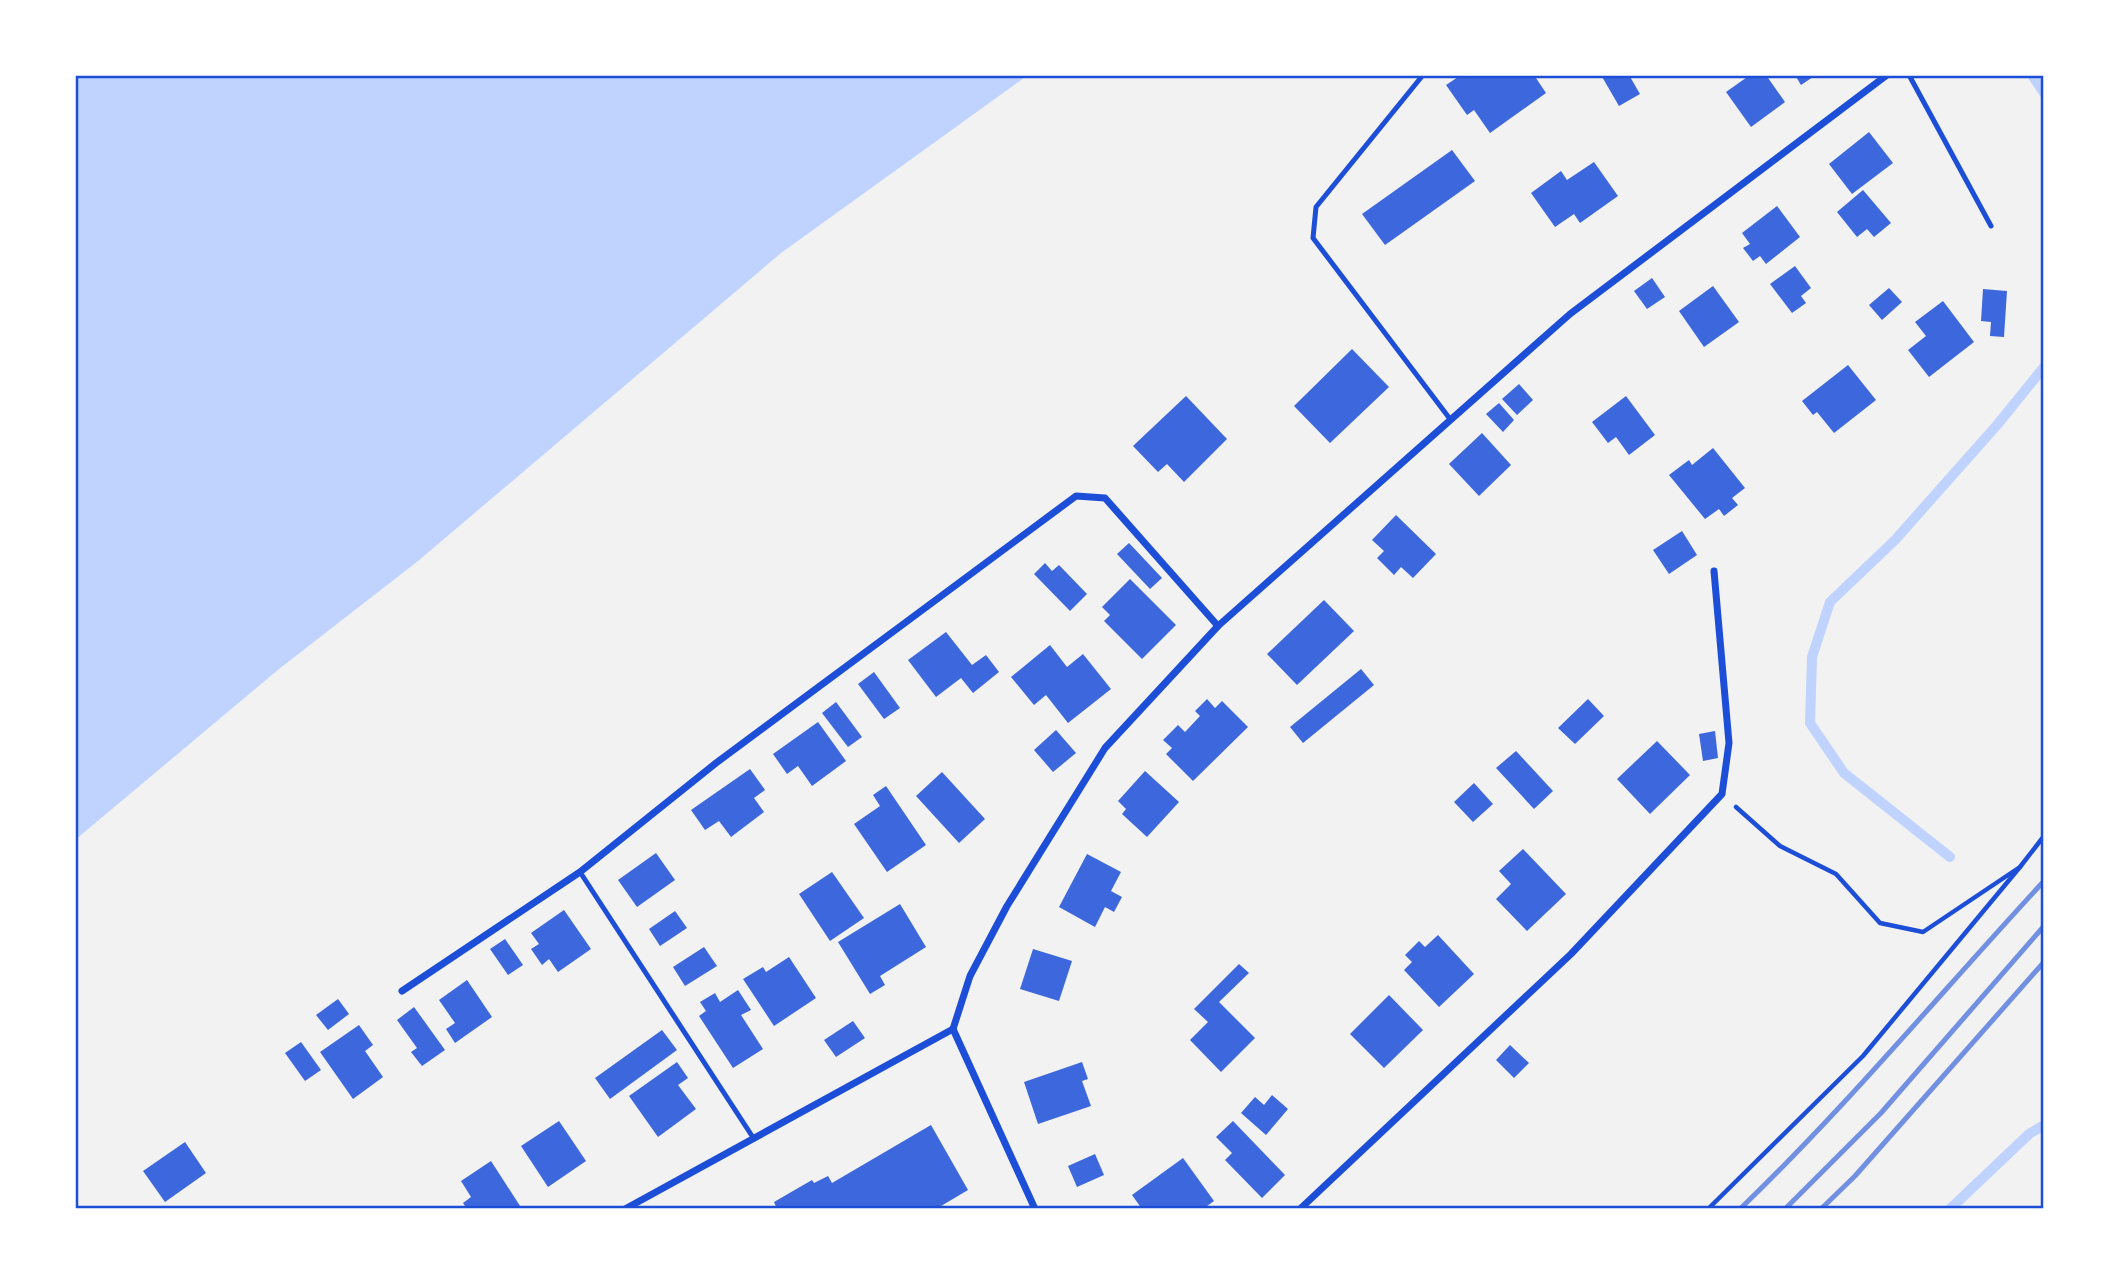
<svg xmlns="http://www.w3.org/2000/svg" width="2119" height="1284" font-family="'Open Sans',sans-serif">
  <rect width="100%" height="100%" fill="#f2f2f2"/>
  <path fill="#bfd3fe" d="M75,75H1028L781,253L418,561L279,669L75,840Z"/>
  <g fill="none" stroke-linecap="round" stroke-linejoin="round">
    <g stroke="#bfd3fe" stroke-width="10">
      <path d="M2032,75L2044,93"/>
      <path d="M1950,857L1844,773L1810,723L1812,657L1830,602L1895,540L1997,425L2044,367"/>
      <path d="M1950,1209L2029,1134L2044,1125"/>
    </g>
  </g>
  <g fill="#3d67dc">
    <path d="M1461,75H1534L1546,93L1490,133L1474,110L1467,115L1446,85Z"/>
    <path d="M1601,75H1629L1640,94L1619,106Z"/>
    <path d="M1750,75H1766L1785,102L1751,127L1726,92Z"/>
    <path d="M1795,75H1816L1801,85Z"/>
    <path d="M1869,132L1893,163L1852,194L1829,164Z"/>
    <path d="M1452,150L1475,181L1385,245L1362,214Z"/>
    <path d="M1594,162L1618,196L1580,223L1574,214L1555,227L1531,193L1561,171L1567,180Z"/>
    <path d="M1863,190L1891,223L1874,237L1867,229L1857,237L1837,212Z"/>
    <path d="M1777,206L1800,237L1766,264L1760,256L1753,261L1743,248L1750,244L1742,233Z"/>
    <path d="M1795,266L1811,288L1801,296L1806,303L1792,313L1770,284Z"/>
    <path d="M1652,278L1665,297L1647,309L1634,291Z"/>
    <path d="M1713,286L1739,322L1704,347L1679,311Z"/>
    <path d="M1889,288L1902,302L1882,320L1869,305Z"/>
    <path d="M1983,289L2007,291L2004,337L1990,336L1991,322L1981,321Z"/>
    <path d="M1943,301L1974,342L1929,377L1908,350L1926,336L1915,322Z"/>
    <path d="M1352,349L1389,387L1330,443L1294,406Z"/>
    <path d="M1848,365L1876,400L1834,433L1817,412L1813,415L1802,401Z"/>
    <path d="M1519,384L1533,400L1517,415L1502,399Z"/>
    <path d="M1186,396L1227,439L1184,482L1167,464L1158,472L1133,446Z"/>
    <path d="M1626,396L1655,435L1629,455L1616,437L1608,443L1592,422Z"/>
    <path d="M1499,403L1514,420L1503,432L1486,414Z"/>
    <path d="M1482,433L1511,465L1479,496L1449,464Z"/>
    <path d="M1713,448L1745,488L1732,498L1738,505L1724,516L1719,509L1705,519L1669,475L1689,460L1692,465Z"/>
    <path d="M1396,515L1436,554L1413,578L1401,567L1394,575L1377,558L1384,551L1372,540Z"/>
    <path d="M1682,531L1697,555L1669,574L1653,550Z"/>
    <path d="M1129,543L1162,578L1150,589L1117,554Z"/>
    <path d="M1045,563L1052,571L1059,565L1087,594L1070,611L1034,574Z"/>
    <path d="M1130,579L1176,625L1142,659L1104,621L1110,615L1102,607Z"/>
    <path d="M1324,600L1354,631L1297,685L1267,654Z"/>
    <path d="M946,632L972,665L986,655L999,672L973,693L961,678L936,697L908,660Z"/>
    <path d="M1050,645L1067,667L1083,654L1111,689L1068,723L1046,695L1034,705L1011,677Z"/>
    <path d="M1361,669L1374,685L1303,743L1290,727Z"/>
    <path d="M874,672L900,708L884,719L858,684Z"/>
    <path d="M1207,699L1215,708L1222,701L1248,727L1193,781L1166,754L1172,748L1163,740L1178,725L1185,732L1200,716L1195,711Z"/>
    <path d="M1588,699L1604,716L1575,744L1558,728Z"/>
    <path d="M836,702L862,737L848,747L822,713Z"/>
    <path d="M818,722L846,761L812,786L798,766L787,774L773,754Z"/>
    <path d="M1056,730L1076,753L1053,772L1034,750Z"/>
    <path d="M1715,731L1718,758L1703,761L1699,734Z"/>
    <path d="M1657,741L1690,775L1650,814L1617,779Z"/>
    <path d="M1516,751L1553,791L1534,809L1496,768Z"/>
    <path d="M750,769L765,790L754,798L764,812L731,837L719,821L705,830L691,810Z"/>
    <path d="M1145,771L1179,802L1147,837L1122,814L1126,809L1118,801Z"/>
    <path d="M942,772L985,819L959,843L916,796Z"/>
    <path d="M1474,783L1493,804L1473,822L1454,802Z"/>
    <path d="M886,786L926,845L887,872L854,824L880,806L873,795Z"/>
    <path d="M1523,849L1566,894L1527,931L1496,899L1511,884L1499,871Z"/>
    <path d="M656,853L675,880L637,907L618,880Z"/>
    <path d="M1087,854L1121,872L1111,891L1122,897L1114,912L1105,907L1095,927L1059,907Z"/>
    <path d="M832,872L864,918L830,941L799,894Z"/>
    <path d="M900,904L926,947L880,976L885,985L870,994L838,942Z"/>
    <path d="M564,910L591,949L558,972L549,959L542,965L531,949L539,944L531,933Z"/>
    <path d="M675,911L687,928L660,946L649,929Z"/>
    <path d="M1438,935L1474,974L1439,1007L1404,970L1412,962L1405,955L1419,941L1425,947Z"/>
    <path d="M505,939L523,965L508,975L490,949Z"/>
    <path d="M704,947L717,966L685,986L673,967Z"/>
    <path d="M1033,949L1072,961L1059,1001L1020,989Z"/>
    <path d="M789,957L816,998L774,1026L743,979L763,967L766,972Z"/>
    <path d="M1239,964L1249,973L1219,1002L1255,1038L1221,1072L1190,1040L1208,1022L1194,1009Z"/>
    <path d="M467,980L492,1017L455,1043L446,1029L455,1023L439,1000Z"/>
    <path d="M738,990L751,1010L741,1015L763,1049L733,1068L699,1016L706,1011L700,1002L715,993L720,1002Z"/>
    <path d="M1389,995L1423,1030L1384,1068L1350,1034Z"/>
    <path d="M338,999L349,1014L328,1030L316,1015Z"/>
    <path d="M414,1007L445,1050L422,1066L411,1052L417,1048L397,1020Z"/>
    <path d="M853,1021L865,1038L836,1057L824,1040Z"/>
    <path d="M359,1025L373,1045L365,1051L383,1077L353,1099L320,1052Z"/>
    <path d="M662,1030L677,1050L610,1099L595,1078Z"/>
    <path d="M301,1042L321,1070L305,1081L285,1053Z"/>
    <path d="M1510,1045L1529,1063L1514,1078L1496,1060Z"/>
    <path d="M677,1062L688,1078L678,1085L696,1109L658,1137L629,1096Z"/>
    <path d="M1082,1062L1088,1079L1082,1081L1091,1106L1038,1124L1024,1082Z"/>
    <path d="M1272,1095L1288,1109L1266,1135L1241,1113L1255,1097L1264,1105Z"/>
    <path d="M559,1121L586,1161L548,1187L521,1146Z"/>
    <path d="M1233,1121L1285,1175L1262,1198L1225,1160L1232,1153L1216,1137Z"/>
    <path d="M931,1125L968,1190L936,1209H777L774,1202L812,1180L814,1183L828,1176L832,1183Z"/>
    <path d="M185,1142L206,1173L165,1202L143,1171Z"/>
    <path d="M1095,1154L1104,1175L1077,1187L1068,1166Z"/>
    <path d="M1183,1158L1214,1201L1203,1209H1142L1132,1195Z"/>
    <path d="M491,1161L522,1209H467L463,1203L471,1197L461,1181Z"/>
  </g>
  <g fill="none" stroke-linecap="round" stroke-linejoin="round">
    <g stroke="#1d4ed8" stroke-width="4.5">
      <path d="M1736,807L1780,846L1836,874L1880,923L1923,932L2020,867L2044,836"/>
      <path d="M1708,1209L1863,1056L2020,867"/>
    </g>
    <g stroke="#1d4ed8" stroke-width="5">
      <path d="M1423,75L1316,207L1313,238L1450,419"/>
      <path d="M1909,75L1991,226"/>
      <path d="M580,872L754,1139"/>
    </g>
    <g stroke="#1d4ed8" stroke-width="7">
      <path d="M402,991L580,872L716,763L1076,496L1105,498L1218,626"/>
      <path d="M625,1209L953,1029"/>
      <path d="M1035,1209L953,1029L970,976L1007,906L1105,748L1218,626L1570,314L1887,75"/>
      <path d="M1300,1209L1571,954L1722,794L1729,743L1714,571"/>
    </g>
    <g stroke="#7290e2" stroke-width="5">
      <path d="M1740,1209C1848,1105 1942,991 2044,881"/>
      <path d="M1785,1209L1881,1113L2044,926"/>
      <path d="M1821,1209L1855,1176L2044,962"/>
    </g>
  </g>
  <rect width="2119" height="1284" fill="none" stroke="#ffffff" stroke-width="154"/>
  <rect x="77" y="77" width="1965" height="1130" fill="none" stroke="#1d4ed8" stroke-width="2.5"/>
</svg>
